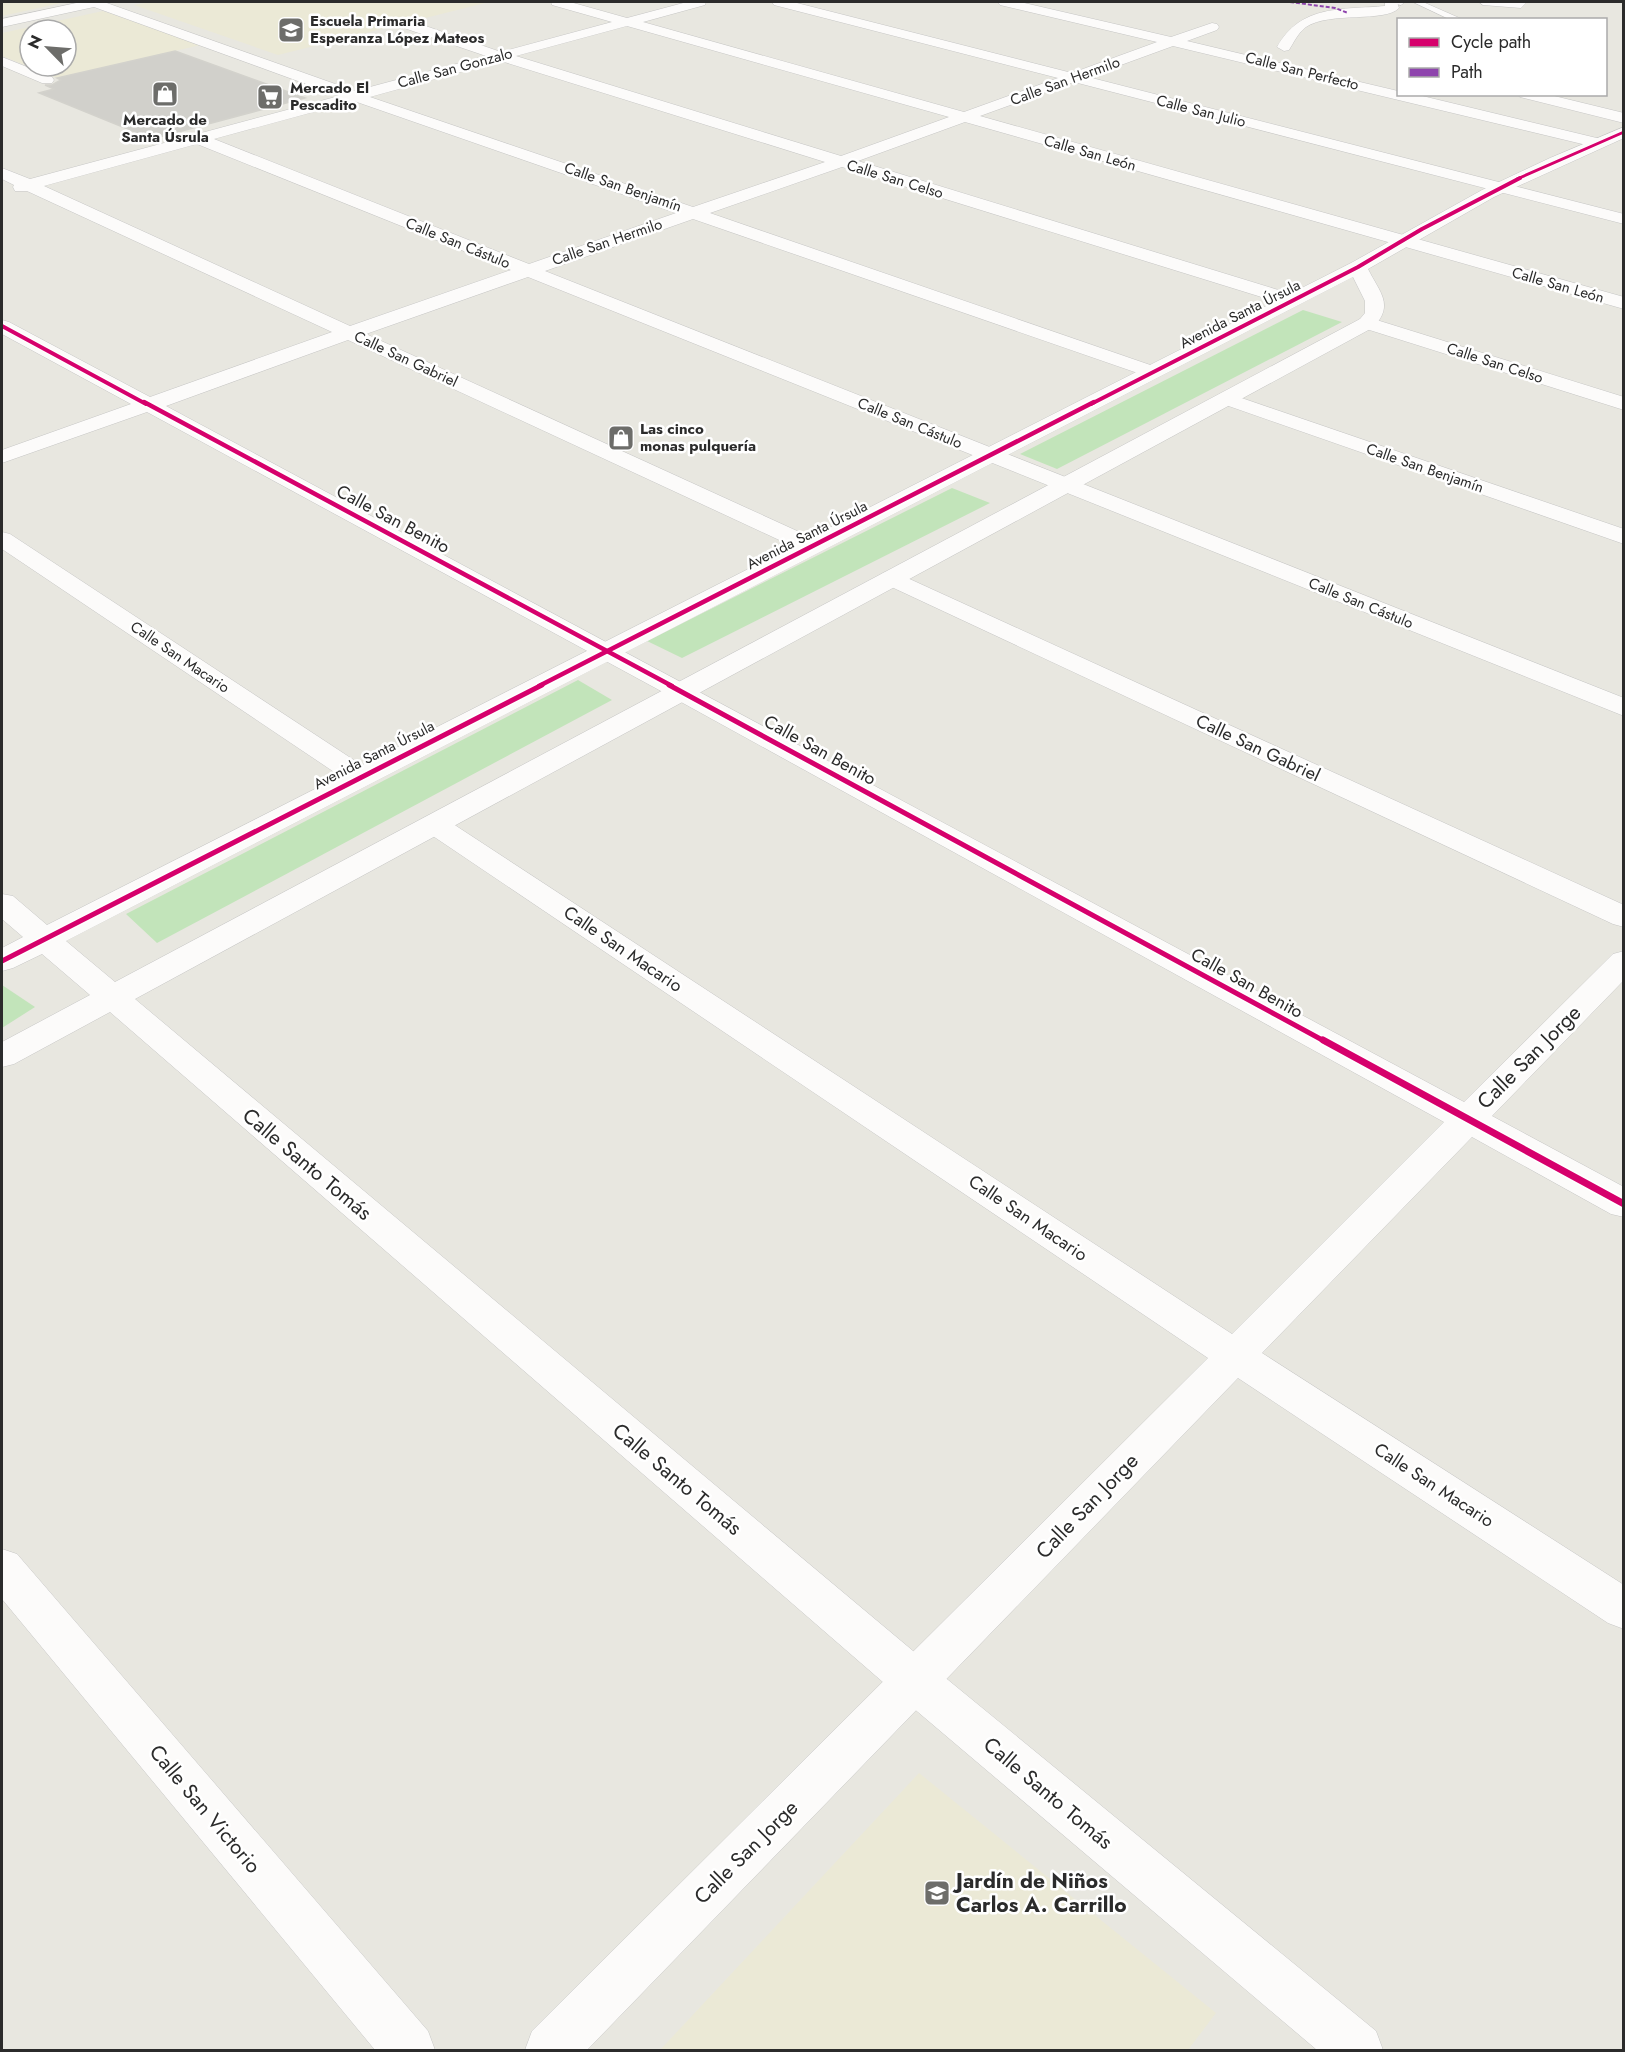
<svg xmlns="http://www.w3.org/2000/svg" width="1625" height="2052" font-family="Jost,sans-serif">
  <rect width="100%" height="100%" fill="#e8e7e0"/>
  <g fill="#ebe9d6" fill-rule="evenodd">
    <path d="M2,2H66L2,16Z"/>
    <path d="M149,2H489L278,55L134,5Z"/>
    <path d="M103,11L201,45L57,78L2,56V33ZM30,30H66V66H30Z"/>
    <path d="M919,1773L1216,2013L1188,2050H660Z"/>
  </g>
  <g fill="#c2e4ba">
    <path d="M1303,310L1342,322L1057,469L1020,454Z"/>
    <path d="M952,488L990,503L682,658L647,641Z"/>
    <path d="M578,680L612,700L157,943L126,914Z"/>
    <path d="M2,985L35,1007L2,1028Z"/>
  </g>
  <path fill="#d1d0cb" stroke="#d3d2cc" stroke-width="1.5" d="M175,51L305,98L152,139L39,93L54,89L45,85H52L61,80L57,78Z"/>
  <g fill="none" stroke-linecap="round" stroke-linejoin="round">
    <defs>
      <g id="service">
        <path d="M1387,2H1405L1401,5Z"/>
        <path d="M1413,2H1423L1464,20H1451Z"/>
        <path d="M1479,2H1525L1526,3L1521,8L1483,5Z"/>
      </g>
      <g id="minor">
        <path d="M81,2H104L355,91L486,56L404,28L402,25L404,22H414L501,52L612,22L552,5L551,2H570L627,18L687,2H706L705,5L643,22L964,112L1058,78L774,5L772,2H793L1072,73L1157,42L1000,5L998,2H1020L1171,37L1212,23L1217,24L1219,27L1217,30L1187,41L1398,91V94H1414L1605,140L1607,143L1599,148L1173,46L1088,77L1624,214V224L1074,82L980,116L1624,297V309L965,122L858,161L1298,296L1301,300L1298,304H1284L842,167L710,213L1159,368L1162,372L1159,376L1152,378L693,219L545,271L1624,698V716L528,277L366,334L819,541L823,546L819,551L811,553L803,551L348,340L166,406L1464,1102L1613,954L1624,951V980L1492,1116L1624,1187V1217L1611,1214L1472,1137L1262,1353L1624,1585V1629L1608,1623L1238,1378L587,2050H525L532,2031L1208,1358L424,830L419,824L424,818L434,815L444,818L1232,1334L1444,1122L672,697L147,412L2,463V450L131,404L2,334V320L9,322L150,397L332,332L27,191H15L13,187L14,185L2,179V168L30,179L339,96L94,7L2,27V19ZM627,26L949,117L841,156L516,56ZM501,61L825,162L693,207L370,97ZM354,101L676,213L529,264L214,139ZM197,144L511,270L350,326L44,186Z"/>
        <path d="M1385,2H1397L1399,8C1385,23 1330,11 1306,27C1298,33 1294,42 1289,50L1284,51L1277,47C1301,4 1342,10 1385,6Z"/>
        <path d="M2,57L52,77L54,80L52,83H42L2,66Z"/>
        <path d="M1518,94H1546L1624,113V123L1520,97Z"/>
        <path d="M1367,317L1624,397V410L1360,327L1357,323L1360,319Z"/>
        <path d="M1227,393L1624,529V544L1220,403L1217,399L1220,395Z"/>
        <path d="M2,532L10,534L369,770L373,776L369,782L359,784L349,782L2,549Z"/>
        <path d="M892,571L1624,905V927L1613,924L883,583L880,578L883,573Z"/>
        <path d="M2,1549L17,1554L428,2031L435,2050H375L2,1599Z"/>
      </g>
      <path id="tertiary" d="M1624,127V138L1494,197L1368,269C1380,293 1394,304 1374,327L135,999L931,1666L1376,2031L1383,2050H1317L899,1696L110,1012L14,1064L2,1067V1042L90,995L42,954L13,968L2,971V948L23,937L2,919V894L13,896L47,925L1351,263L1482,190L1550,158ZM1353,277L1365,301V313L1360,319L115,982L66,941Z"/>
    </defs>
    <use href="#service" stroke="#c6c6c5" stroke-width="1"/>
    <use href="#minor" stroke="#c6c6c5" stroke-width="1"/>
    <use href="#tertiary" stroke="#c6c6c5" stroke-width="1"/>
    <use href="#service" fill="#fcfbfa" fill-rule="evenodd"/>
    <use href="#minor" fill="#fcfbfa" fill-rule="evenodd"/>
    <use href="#tertiary" fill="#fcfbfa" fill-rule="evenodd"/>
    <path stroke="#8e44ad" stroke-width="2" stroke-dasharray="4 2" stroke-linecap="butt" d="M1290,2L1335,8L1348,13"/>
    <defs>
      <path id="cycleway-far4" d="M1517,179L1624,132"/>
      <g id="cycleway-far3">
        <path d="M2,326L146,404"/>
        <path d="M1091,404L1358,267L1422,229L1520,178"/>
      </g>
      <g id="cycleway-far2">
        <path d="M144,402L672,686"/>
        <path d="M539,686L1094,402"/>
      </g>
      <g id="cycleway-far1">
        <path d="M669,685L1326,1042"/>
        <path d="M2,961L542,685"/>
      </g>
      <path id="cycleway" d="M1323,1040L1624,1204"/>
    </defs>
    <use href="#cycleway-far4" stroke="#fff" stroke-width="4.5"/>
    <use href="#cycleway-far3" stroke="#fff" stroke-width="6"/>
    <use href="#cycleway-far2" stroke="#fff" stroke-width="8"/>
    <use href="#cycleway-far1" stroke="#fff" stroke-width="8"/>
    <use href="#cycleway" stroke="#fff" stroke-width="10"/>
    <use href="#cycleway-far4" stroke="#d6006c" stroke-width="3"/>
    <use href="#cycleway-far3" stroke="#d6006c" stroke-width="4"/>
    <use href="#cycleway-far2" stroke="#d6006c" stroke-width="4.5"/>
    <use href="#cycleway-far1" stroke="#d6006c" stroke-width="5"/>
    <use href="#cycleway" stroke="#d6006c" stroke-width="7"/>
  </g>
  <defs>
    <symbol id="school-square" viewBox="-11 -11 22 22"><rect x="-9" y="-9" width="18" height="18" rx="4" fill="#6d6d6a" stroke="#fff"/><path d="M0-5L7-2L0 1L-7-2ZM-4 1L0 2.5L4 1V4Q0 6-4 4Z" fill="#fff"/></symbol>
    <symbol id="shop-square" viewBox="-11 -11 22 22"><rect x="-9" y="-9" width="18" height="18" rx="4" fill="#6d6d6a" stroke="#fff"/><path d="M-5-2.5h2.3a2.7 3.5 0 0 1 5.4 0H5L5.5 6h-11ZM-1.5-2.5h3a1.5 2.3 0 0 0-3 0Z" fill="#fff"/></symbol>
    <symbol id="supermarket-square" viewBox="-11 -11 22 22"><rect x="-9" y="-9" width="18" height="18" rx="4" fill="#6d6d6a" stroke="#fff"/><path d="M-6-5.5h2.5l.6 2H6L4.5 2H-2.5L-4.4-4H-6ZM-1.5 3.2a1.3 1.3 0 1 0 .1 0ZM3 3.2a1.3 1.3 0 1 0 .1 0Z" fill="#fff"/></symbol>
  </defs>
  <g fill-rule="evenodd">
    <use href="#school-square" x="276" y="15" width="30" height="30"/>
    <use href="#shop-square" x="150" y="79" width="30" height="30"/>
    <use href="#supermarket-square" x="255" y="82" width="30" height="30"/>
    <use href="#shop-square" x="606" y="423" width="30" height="30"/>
    <use href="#school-square" x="922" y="1878" width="30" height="30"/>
  </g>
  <g text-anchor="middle" stroke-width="5" stroke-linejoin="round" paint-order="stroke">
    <g font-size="15" font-weight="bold" fill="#2b2b2b" stroke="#fff" text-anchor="start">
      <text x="310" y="26">Escuela Primaria<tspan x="310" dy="17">Esperanza López Mateos</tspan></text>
      <text x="290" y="93">Mercado El<tspan x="290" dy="17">Pescadito</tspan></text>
      <text x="165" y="125" text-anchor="middle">Mercado de<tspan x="165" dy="17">Santa Úsrula</tspan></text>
      <text x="640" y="434">Las cinco<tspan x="640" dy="17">monas pulquería</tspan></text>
    </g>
    <g font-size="15" fill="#2b2b2b" stroke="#fff">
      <text transform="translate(455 68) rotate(-15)" y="5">Calle San Gonzalo</text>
      <text transform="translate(1302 71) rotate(14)" y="5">Calle San Perfecto</text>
      <text transform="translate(1065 81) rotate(-20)" y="5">Calle San Hermilo</text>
      <text transform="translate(1201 111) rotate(14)" y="5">Calle San Julio</text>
      <text transform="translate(1090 153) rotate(16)" y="5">Calle San León</text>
      <text transform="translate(895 179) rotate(17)" y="5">Calle San Celso</text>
      <text transform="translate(623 187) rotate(19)" y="5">Calle San Benjamín</text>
      <text transform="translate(607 242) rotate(-19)" y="5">Calle San Hermilo</text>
      <text transform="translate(458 243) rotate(22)" y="5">Calle San Cástulo</text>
      <text transform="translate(1558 285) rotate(16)" y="5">Calle San León</text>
      <text transform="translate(1240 314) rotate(-27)" y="5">Avenida Santa Úrsula</text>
      <text transform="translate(406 359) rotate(25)" y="5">Calle San Gabriel</text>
      <text transform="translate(1495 363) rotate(18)" y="5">Calle San Celso</text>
      <text transform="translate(910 423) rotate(22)" y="5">Calle San Cástulo</text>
      <text transform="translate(1425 468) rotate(19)" y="5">Calle San Benjamín</text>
      <text transform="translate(807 535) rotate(-27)" y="5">Avenida Santa Úrsula</text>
      <text transform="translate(1361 603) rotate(22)" y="5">Calle San Cástulo</text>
      <text transform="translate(180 657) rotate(34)" y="5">Calle San Macario</text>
      <text transform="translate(374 755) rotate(-27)" y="5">Avenida Santa Úrsula</text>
    </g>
    <g font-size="18" fill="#2b2b2b" stroke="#fff">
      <text transform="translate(393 519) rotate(28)" y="6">Calle San Benito</text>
      <text transform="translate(1258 748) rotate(25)" y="6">Calle San Gabriel</text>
      <text transform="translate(820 750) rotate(29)" y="6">Calle San Benito</text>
      <text transform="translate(623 949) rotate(34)" y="6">Calle San Macario</text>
      <text transform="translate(1247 983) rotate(29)" y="6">Calle San Benito</text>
      <text transform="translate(1028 1218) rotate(34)" y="6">Calle San Macario</text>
      <text transform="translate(1434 1485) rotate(33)" y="6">Calle San Macario</text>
    </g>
    <g font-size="21" fill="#2b2b2b" stroke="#fff">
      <text transform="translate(1529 1057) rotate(-45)" y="7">Calle San Jorge</text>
      <text transform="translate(307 1164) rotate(40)" y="7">Calle Santo Tomás</text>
      <text transform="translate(677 1479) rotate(40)" y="7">Calle Santo Tomás</text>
      <text transform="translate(1087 1506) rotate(-46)" y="7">Calle San Jorge</text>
      <text transform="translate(1048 1793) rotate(40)" y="7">Calle Santo Tomás</text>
      <text transform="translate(205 1809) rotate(50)" y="7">Calle San Victorio</text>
      <text transform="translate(746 1852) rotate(-45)" y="7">Calle San Jorge</text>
    </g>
    <g font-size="21" font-weight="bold" fill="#2b2b2b" stroke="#fff" text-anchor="start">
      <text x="956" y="1888">Jardín de Niños<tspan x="956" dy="24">Carlos A. Carrillo</tspan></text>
    </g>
  </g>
  <rect width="1625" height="2052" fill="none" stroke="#2b2b2b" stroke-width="6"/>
  <rect x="1397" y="18" width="210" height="78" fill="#ffffff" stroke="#aaaaaa" stroke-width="1.5"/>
  <rect x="1409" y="38" width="30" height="9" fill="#d6006c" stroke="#aaaaaa" stroke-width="1.5"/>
  <text x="1451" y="48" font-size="18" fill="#2b2b2b">Cycle path</text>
  <rect x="1409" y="68" width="30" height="9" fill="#8e44ad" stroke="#aaaaaa" stroke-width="1.5"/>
  <text x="1451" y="78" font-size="18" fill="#2b2b2b">Path</text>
  <g transform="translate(48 48) rotate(295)"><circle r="28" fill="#ffffff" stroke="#aaaaaa" stroke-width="1.5"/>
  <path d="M0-4.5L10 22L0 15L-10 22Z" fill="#6d6d6a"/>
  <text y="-9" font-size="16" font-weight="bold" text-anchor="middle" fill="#2b2b2b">N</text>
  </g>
</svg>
